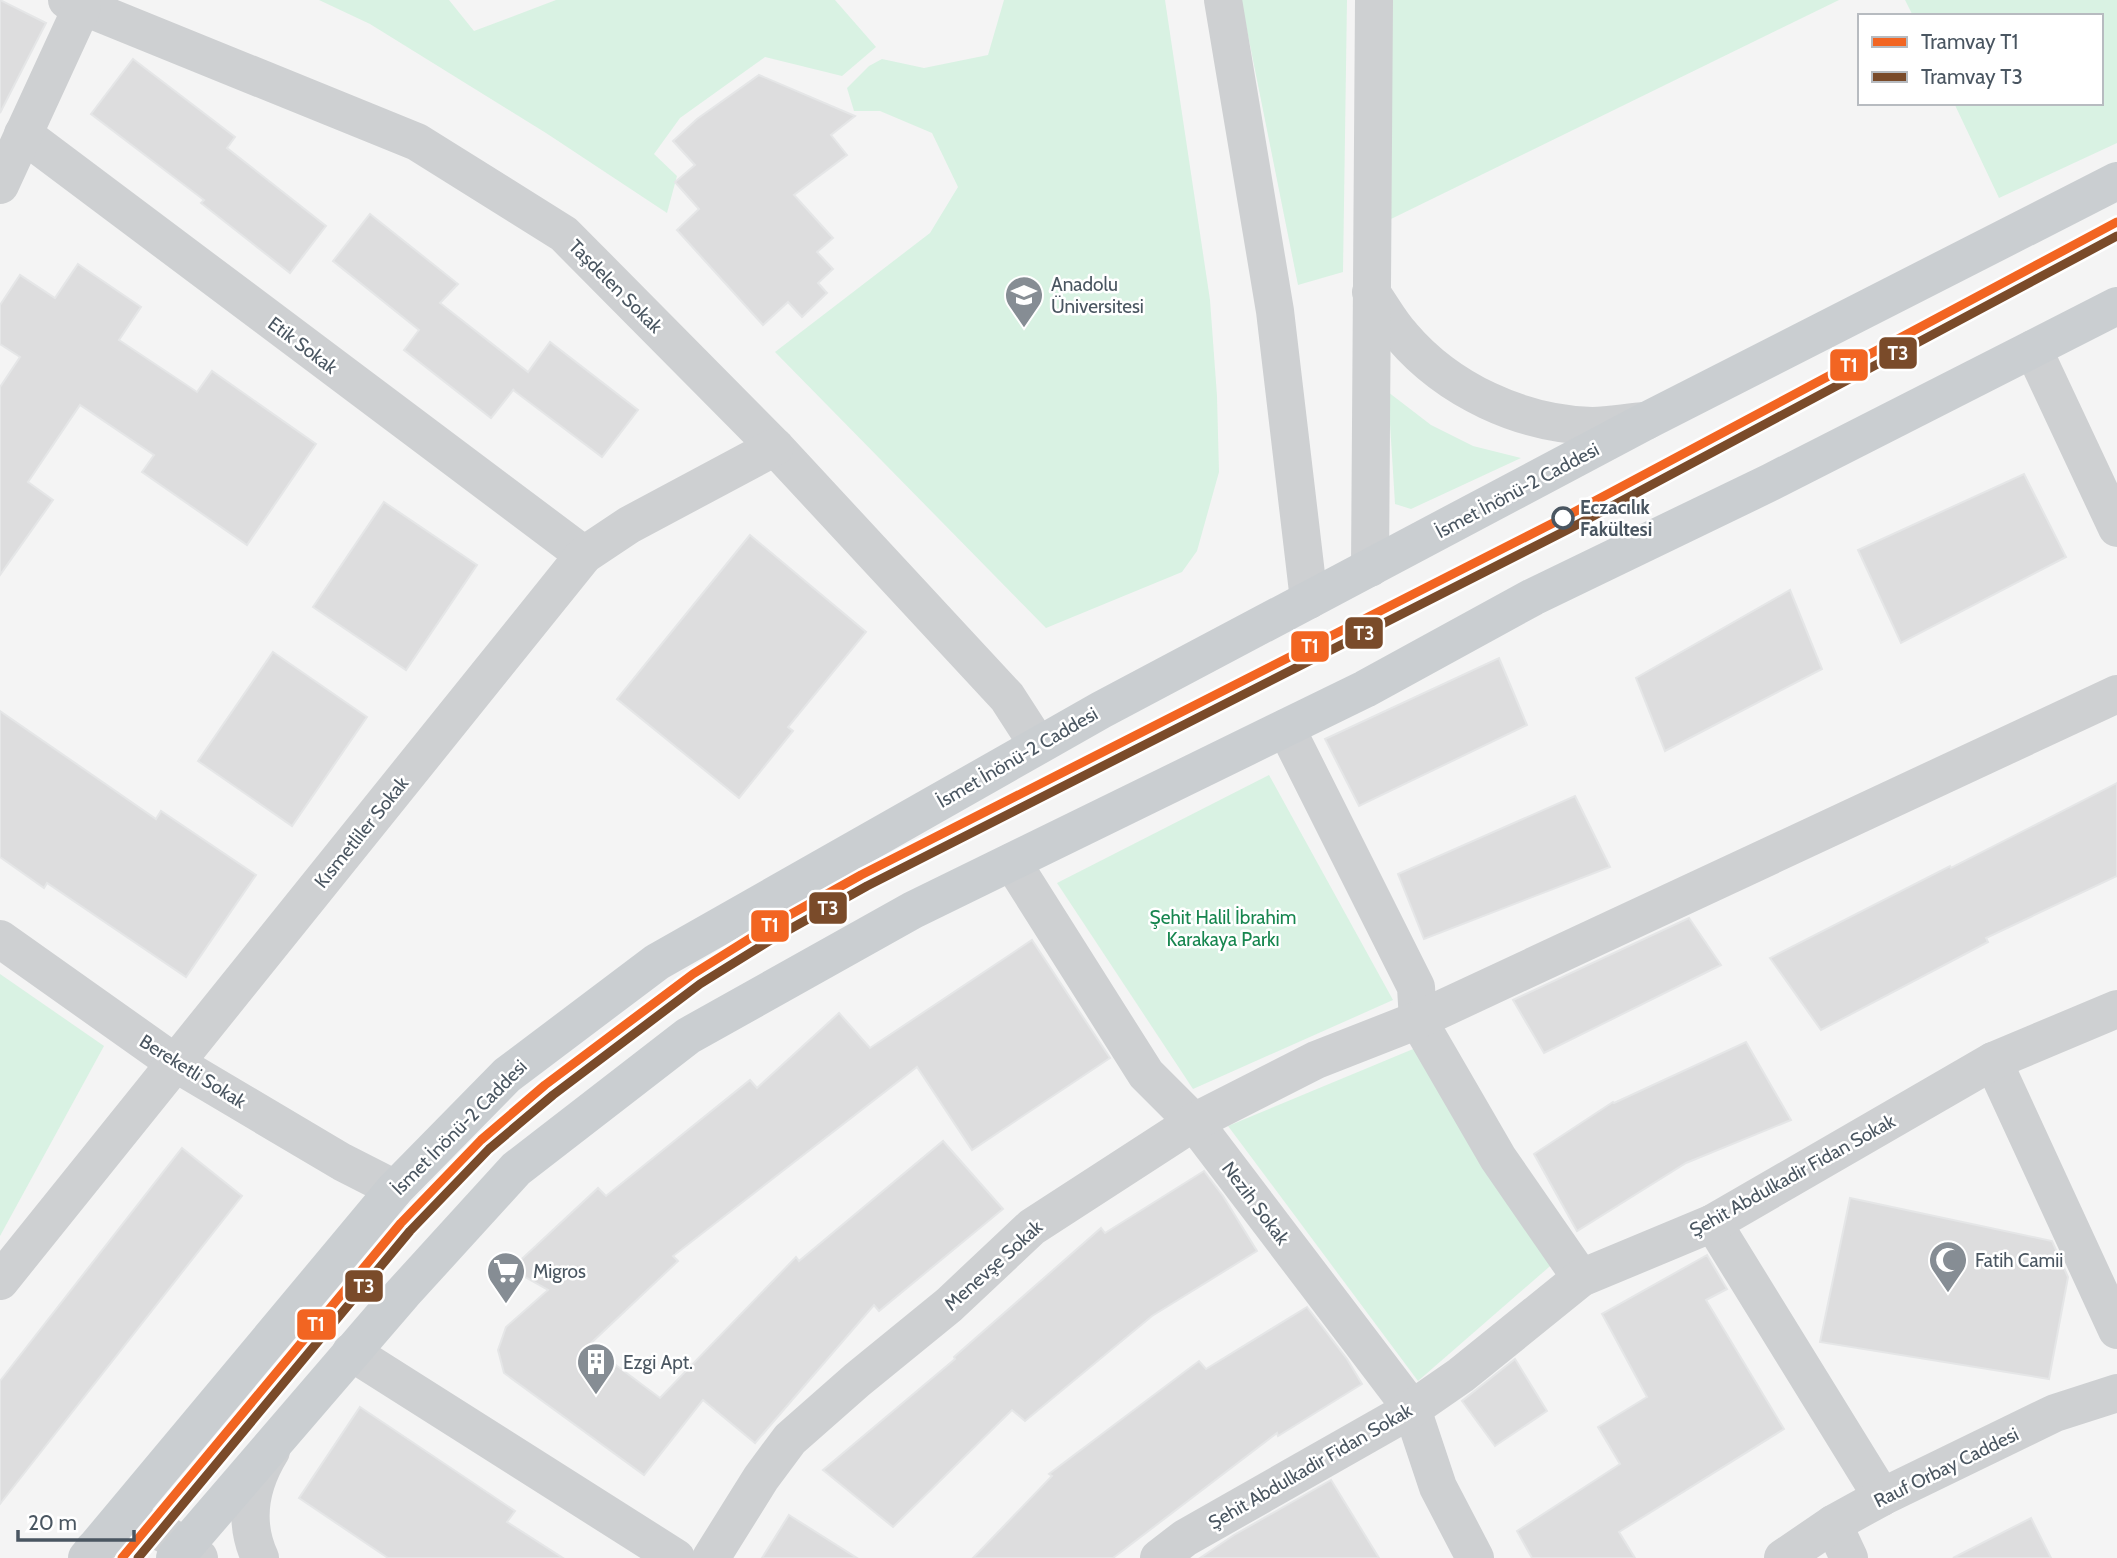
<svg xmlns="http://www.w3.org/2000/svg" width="2117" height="1558" font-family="Cabin,sans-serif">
  <rect width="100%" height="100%" fill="#f4f4f4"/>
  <g fill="#d9f2e3">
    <path d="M319,0H449L474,31L556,0H835L876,47L842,76L765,57L680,118L654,154L677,176L667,213L546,133L370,24Z"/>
    <path d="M1004,0H1165L1210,300L1217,396L1219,472L1197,551L1182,572L1046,628L775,352L930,233L958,187L932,133L880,111H854L847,88L869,66L882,59L924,68L988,55Z"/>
    <path d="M1241,0H1347L1343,272L1298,285Z"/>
    <path d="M1392,0H1839L1391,219Z"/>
    <path d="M1905,0H2117V143L1999,198L1954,103H2101V16H1913Z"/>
    <path d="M1388,392L1431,425L1473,446L1521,458L1411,509L1395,504Z"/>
    <path d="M1269,775L1393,1000L1193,1089L1057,883Z"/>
    <path d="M0,974L104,1046L0,1236Z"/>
    <path d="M1418,1047L1564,1254L1418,1381L1228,1126Z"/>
  </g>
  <g fill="#ddddde" stroke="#e5e6e7" stroke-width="2">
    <path d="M0,0L46,23L0,113Z"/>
    <path d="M133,59L235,137L227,148L326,226L290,273L201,203L204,200L91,114Z"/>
    <path d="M759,75L855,116L831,135L847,155L794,195L833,238L817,252L833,269L818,283L827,293L802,317L788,302L763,325L677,230L699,209L675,182L695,165L673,141L697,119Z"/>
    <path d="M370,214L458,284L440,303L528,372L550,342L638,410L602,457L513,390L514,389L491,418L404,350L419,330L333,261Z"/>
    <path d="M78,264L141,307L119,340L197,392L212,371L316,444L247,545L142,472L154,455L80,405L28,482L53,500L0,575V387L20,357L0,344V305L20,275L55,298Z"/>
    <path d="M2024,474L2066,557L1901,643L1858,550Z"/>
    <path d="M384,502L477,565L406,670L313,607Z"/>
    <path d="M750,535L866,632L788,727L793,731L739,798L617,699Z"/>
    <path d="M1790,590L1822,669L1665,751L1636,678Z"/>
    <path d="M273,652L367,717L292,826L198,761Z"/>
    <path d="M1499,658L1527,725L1359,806L1325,739Z"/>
    <path d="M0,711L156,819L161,811L256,875L186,977L47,883L44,888L0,857Z"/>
    <path d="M2117,783V876L1986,938L1988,942L1821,1030L1770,958L1950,866L1951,868Z"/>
    <path d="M1575,796L1610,867L1424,939L1398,874Z"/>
    <path d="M1689,918L1721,965L1544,1053L1513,1000Z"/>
    <path d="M1032,940L1110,1058L972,1150L917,1067L673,1256L678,1261L589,1345L660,1398L796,1257L799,1261L943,1141L1003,1209L879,1311L874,1305L755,1443L703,1400L644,1475L504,1373L498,1350L506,1327L548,1290L511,1269L598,1188L606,1196L750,1080L757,1088L839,1013L870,1048Z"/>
    <path d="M1746,1042L1791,1120L1686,1163L1577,1231L1534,1154L1613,1102L1614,1103Z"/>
    <path d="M182,1148L242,1196L0,1504V1381Z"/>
    <path d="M1204,1171L1223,1196L1257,1251L1152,1316L1025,1421L1012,1410L893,1527L823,1470L955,1359L954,1357L1101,1228L1105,1233Z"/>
    <path d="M1850,1198L2052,1241L2068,1277L2049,1379L1820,1342Z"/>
    <path d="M1707,1255L1727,1289L1706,1300L1784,1429L1619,1532L1635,1558H1532L1517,1531L1620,1464L1598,1427L1647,1397L1602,1314Z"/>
    <path d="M1307,1307L1347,1359L1362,1384L1278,1436L1277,1433L1113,1558H973L1052,1476L1049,1474L1199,1361L1206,1369Z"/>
    <path d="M1515,1359L1547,1411L1495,1446L1462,1401Z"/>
    <path d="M360,1407L515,1511L507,1522L563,1558H388L299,1498Z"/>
    <path d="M1331,1480L1379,1558H1200L1234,1535Z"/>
    <path d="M789,1515L857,1558H762Z"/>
    <path d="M2031,1518L2051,1558H1953Z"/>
  </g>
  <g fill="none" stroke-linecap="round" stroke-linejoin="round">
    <g stroke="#ced0d2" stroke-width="38">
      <path d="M67,0L417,142L564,234L775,447L1007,697L1038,745"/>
      <path d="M1223,0L1275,311L1309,600"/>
      <path d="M23,134L584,555"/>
      <path d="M0,185L82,7"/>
      <path d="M1371,292C1381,306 1390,323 1402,336C1448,390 1521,424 1592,426C1610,426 1628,422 1646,421"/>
      <path d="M2033,349L2117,528"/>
      <path d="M1370,568L1374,0"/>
      <path d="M1286,728L1416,987L1418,1020L1498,1158L1581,1278"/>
      <path d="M1012,862L1146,1074L1194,1122L1412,1409L1438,1487L1475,1558"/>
      <path d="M0,939L175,1063L342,1162L395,1189"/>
      <path d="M1993,1061L2117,1330"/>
      <path d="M1713,1223L1882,1497"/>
      <path d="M0,1281L584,555L629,525L775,447"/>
      <path d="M351,1352L676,1558"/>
      <path d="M1833,1524L1849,1558"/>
      <path d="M93,1550C101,1544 110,1535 120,1531C151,1518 176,1540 199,1558"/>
      <path d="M260,1558C243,1521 250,1485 271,1451"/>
      <path d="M711,1558L761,1478L790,1439L857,1380L949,1305L1032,1227L1194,1122L1316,1060L1418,1020L2117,694"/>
      <path d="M1159,1558L1185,1538L1412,1409L1461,1375L1581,1278L1713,1223L1993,1061L2117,1009"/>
      <path d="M1783,1558L1833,1524L1882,1497L2055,1413L2117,1393"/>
    </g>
    <g stroke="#caced1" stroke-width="38">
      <path d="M87,1558L395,1189L507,1075L657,962L1101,710L1646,421L2117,181"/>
      <path d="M175,1558L403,1293L516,1169L688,1036L913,910L1365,689L1533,597L1771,482L2117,306"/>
    </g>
    <defs>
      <path id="tram-1" d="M122,1558L401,1223L481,1140L545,1085L693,974L768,927L861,875L1563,518L2117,222"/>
      <path id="tram-2" d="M138,1558L410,1231L489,1149L553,1095L700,984L774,938L867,886L1569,529L2117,236"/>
    </defs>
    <use href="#tram-1" stroke="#fff" stroke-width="14"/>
    <use href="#tram-2" stroke="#fff" stroke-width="14"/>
    <use href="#tram-1" stroke="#f26522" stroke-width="9"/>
    <use href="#tram-2" stroke="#7a4b2a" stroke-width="9"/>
  </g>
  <defs>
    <symbol id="university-pin" viewBox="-11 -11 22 30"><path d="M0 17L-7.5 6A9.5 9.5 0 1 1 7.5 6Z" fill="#868d94" stroke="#fff"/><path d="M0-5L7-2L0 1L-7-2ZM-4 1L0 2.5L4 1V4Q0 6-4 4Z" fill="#fff"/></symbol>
    <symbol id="mosque-pin" viewBox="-11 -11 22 30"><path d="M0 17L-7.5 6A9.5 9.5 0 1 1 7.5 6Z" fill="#868d94" stroke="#fff"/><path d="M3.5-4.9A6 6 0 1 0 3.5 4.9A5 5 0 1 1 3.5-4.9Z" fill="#fff"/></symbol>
    <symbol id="supermarket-pin" viewBox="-11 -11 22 30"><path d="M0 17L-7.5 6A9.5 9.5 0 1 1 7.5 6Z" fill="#868d94" stroke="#fff"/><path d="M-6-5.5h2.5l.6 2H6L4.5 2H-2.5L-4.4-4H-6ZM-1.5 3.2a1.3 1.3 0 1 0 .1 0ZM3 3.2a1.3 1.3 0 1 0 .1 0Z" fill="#fff"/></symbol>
    <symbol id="building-pin" viewBox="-11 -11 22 30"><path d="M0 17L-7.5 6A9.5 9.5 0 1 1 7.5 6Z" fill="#868d94" stroke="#fff"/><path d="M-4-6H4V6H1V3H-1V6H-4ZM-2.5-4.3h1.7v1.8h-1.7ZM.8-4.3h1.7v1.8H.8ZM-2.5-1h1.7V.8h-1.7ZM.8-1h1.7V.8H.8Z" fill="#fff"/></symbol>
  </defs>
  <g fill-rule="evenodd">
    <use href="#university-pin" x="1002" y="273" width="44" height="60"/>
    <use href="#mosque-pin" x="1926" y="1238" width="44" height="60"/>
    <use href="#supermarket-pin" x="484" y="1249" width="44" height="60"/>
    <use href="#building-pin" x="574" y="1340" width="44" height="60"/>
  </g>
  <circle fill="#fff" stroke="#4a5661" stroke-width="3.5" cx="1563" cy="518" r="10"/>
  <g text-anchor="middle" stroke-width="5" stroke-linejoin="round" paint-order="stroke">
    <g font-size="19" fill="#4a5661" stroke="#fff" text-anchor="start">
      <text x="1051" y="291">Anadolu<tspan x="1051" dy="22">Üniversitesi</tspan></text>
      <text x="1975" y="1267">Fatih Camii</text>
      <text x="533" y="1278">Migros</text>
      <text x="623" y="1369">Ezgi Apt.</text>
    </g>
    <g font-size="19" fill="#4a5661" stroke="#fff">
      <text transform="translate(616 286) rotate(45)" y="7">Taşdelen Sokak</text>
      <text transform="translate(303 345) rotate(37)" y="7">Etik Sokak</text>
      <text transform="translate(1517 490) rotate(-28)" y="7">İsmet İnönü-2 Caddesi</text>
      <text transform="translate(1017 757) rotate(-30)" y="7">İsmet İnönü-2 Caddesi</text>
      <text transform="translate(361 832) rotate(-51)" y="7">Kısmetliler Sokak</text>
      <text transform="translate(193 1071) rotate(32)" y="7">Bereketli Sokak</text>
      <text transform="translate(459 1127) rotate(-45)" y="7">İsmet İnönü-2 Caddesi</text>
      <text transform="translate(1792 1175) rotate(-29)" y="7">Şehit Abdulkadir Fidan Sokak</text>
      <text transform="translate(1256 1203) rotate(53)" y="7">Nezih Sokak</text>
      <text transform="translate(993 1265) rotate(-42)" y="7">Menevşe Sokak</text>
      <text transform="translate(1310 1466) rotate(-30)" y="7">Şehit Abdulkadir Fidan Sokak</text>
      <text transform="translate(1946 1467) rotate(-26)" y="7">Rauf Orbay Caddesi</text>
    </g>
    <g font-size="19" font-weight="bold" fill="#4a5661" stroke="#fff" text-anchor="start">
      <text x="1580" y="514">Eczacılık<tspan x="1580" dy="22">Fakültesi</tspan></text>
    </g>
    <g font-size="19" fill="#17864f" stroke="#fff">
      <text x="1223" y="924">Şehit Halil İbrahim<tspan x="1223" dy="22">Karakaya Parkı</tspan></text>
    </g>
  </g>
  <g stroke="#fff" stroke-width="2.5">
    <rect x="1878" y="336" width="40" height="34" rx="7" fill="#7a4b2a"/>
    <rect x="1829" y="348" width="40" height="34" rx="7" fill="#f26522"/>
    <rect x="1344" y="616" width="40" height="34" rx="7" fill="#7a4b2a"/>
    <rect x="1290" y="630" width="40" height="33" rx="7" fill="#f26522"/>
    <rect x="808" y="891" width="40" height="34" rx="7" fill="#7a4b2a"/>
    <rect x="750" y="909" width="40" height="34" rx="7" fill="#f26522"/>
    <rect x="344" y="1269" width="40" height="34" rx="7" fill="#7a4b2a"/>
    <rect x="296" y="1308" width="41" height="33" rx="7" fill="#f26522"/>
  </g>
  <g font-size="19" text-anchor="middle" font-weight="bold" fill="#fff">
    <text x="1898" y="360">T3</text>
    <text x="1849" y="372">T1</text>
    <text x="1364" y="640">T3</text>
    <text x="1310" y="653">T1</text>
    <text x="828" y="915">T3</text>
    <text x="770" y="932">T1</text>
    <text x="364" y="1293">T3</text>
    <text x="316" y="1331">T1</text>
  </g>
  <rect x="1858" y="14" width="245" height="91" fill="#ffffff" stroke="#b7bbc0" stroke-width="2"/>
  <rect x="1872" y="37" width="35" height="10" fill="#f26522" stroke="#b7bbc0" stroke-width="2"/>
  <text x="1921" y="49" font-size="21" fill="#4a5661">Tramvay T1</text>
  <rect x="1872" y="72" width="35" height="10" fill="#7a4b2a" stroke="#b7bbc0" stroke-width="2"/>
  <text x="1921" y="84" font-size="21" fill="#4a5661">Tramvay T3</text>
  <path d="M18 1530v10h116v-10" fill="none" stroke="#4a5661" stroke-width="3.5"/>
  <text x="28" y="1530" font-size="21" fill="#4a5661" stroke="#ffffff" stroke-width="5" paint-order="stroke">20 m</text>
</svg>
